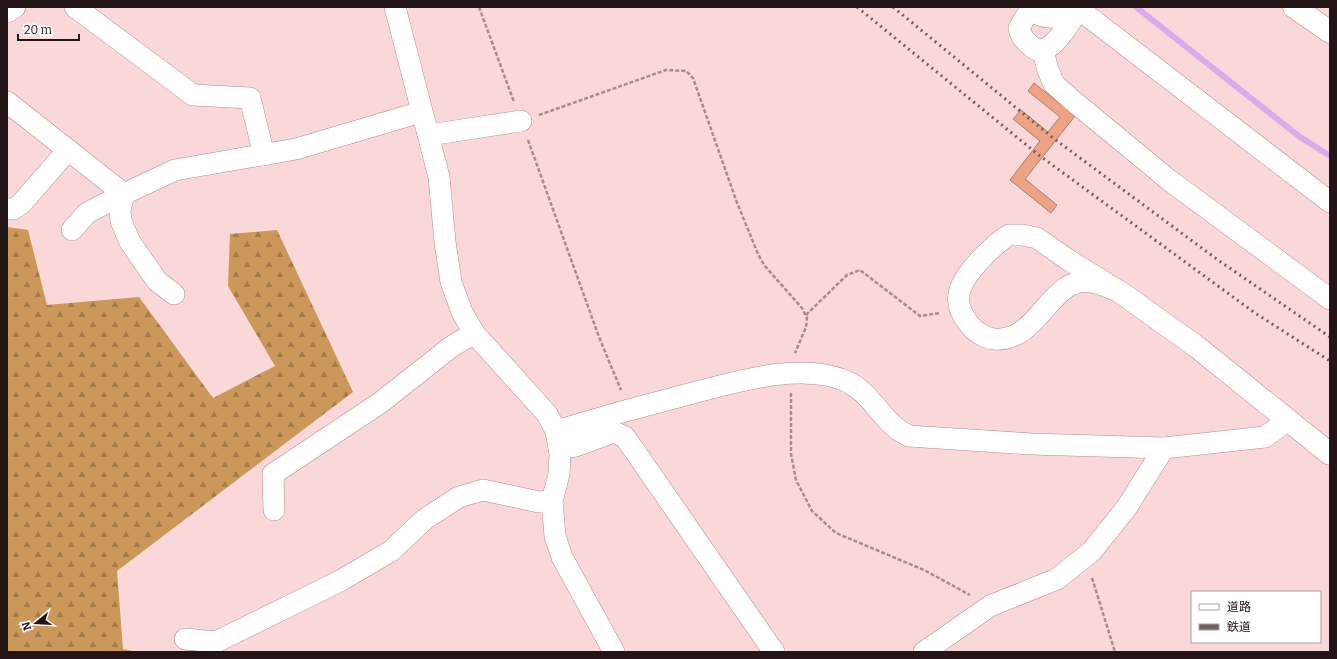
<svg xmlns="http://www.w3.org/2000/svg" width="1337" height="659" font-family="Bitter,'Noto Sans JP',serif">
  <defs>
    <pattern id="forest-firs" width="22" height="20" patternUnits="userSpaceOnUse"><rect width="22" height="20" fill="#cb985a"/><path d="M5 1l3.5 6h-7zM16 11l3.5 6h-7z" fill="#a47b49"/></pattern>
  </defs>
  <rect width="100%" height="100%" fill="#fad7d9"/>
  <path fill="url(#forest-firs)" d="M7,227L28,230L47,305L139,297L213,398L275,366L228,286L230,234L277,230L353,392L117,571L123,649L138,652H7Z"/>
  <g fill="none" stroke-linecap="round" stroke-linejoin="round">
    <path stroke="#d9abea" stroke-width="6" d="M1136,7L1300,137L1330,156"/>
  </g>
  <path fill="#efa385" stroke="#a48072" d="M1034,83L1075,116L1025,179L1057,205L1051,213L1010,180L1040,141L1013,119L1021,110L1048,132L1060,117L1028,91Z"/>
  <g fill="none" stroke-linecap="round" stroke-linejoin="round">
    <defs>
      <g id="minor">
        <path d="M75,7L193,95L250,98L264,155"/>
        <path d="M395,7L439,177L445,242L451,282L462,312L474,333L547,414L556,431L560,453L559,474L552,501L555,536L562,557L614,652"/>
        <path d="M1076,7L1330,202"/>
        <path d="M1078,9C1071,12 1063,16 1054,17C1036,20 1031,0 1019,29C1021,37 1025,41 1031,46C1049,63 1071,20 1080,7"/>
        <path d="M7,12L15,7"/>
        <path d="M1043,51L1048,70L1054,84L1072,100L1169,180L1330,299"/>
        <path d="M7,102L124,194L175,170L296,149L421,112"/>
        <path d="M429,135L521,121"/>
        <path d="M124,194L120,210L121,221L130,242L157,281L174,294"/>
        <path d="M7,209H13L21,204L68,150"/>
        <path d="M72,230L87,213L124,194"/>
        <path d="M1009,235H1022L1037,238L1067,259L1120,292C1111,289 1101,283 1091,282C1050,275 1039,343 994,339C985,338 975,332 969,324C948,299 962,279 981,259C990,250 997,242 1009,235Z"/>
        <path d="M556,431C599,418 642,406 685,395C733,383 799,361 846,381C873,393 883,425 909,436L1031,444L1164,448L1265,437L1288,420"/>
        <path d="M559,448L576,446L614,432L625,437L774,652"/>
        <path d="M274,510L273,474L380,403L451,347L474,333"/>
        <path d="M185,639L216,642L340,581L391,551L425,519L459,497L483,490L539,502L552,501"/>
        <path d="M924,652L990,606L1057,579L1092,551L1127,507L1164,448"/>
      </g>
      <path id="tertiary" d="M1120,292L1197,347L1330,454"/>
      <path id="trunk" d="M1294,7L1330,32"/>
    </defs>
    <use href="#minor" stroke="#b38b8d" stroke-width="22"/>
    <use href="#tertiary" stroke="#b38b8d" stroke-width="23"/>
    <use href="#trunk" stroke="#b38b8d" stroke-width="23"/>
    <g stroke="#a78c8d" stroke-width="2.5" stroke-dasharray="4 2" stroke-linecap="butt">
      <path d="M479,7L514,102"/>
      <path d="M539,115L666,70L686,71L693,78L736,200L758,254L764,265L802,308L807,318L806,327L795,353"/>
      <path d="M528,140L599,337L621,390"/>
      <path d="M806,315L847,275L860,270L920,316L940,313"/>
      <path d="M791,393V454L796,480L812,511L836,533L924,570L970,595"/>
      <path d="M1092,578L1115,652"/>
    </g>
    <use href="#minor" stroke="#fff" stroke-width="21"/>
    <use href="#tertiary" stroke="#fff" stroke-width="22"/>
    <use href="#trunk" stroke="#fff" stroke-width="22"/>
    <g stroke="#745e5f" stroke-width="3" stroke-dasharray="2 4" stroke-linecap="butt">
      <path d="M857,7L1040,156L1255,313L1330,361"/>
      <path d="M893,7L1053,138L1218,260L1330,337"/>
    </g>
  </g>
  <rect width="1337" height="659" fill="none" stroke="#231415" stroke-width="16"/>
  <rect x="1191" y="591" width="130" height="52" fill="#ffffff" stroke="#a7a1a1"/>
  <rect x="1199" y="604" width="20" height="6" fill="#ffffff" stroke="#a7a1a1"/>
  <text x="1227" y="611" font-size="12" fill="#231415">道路</text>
  <rect x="1199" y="624" width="20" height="6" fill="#745e5f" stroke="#a7a1a1"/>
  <text x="1227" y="631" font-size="12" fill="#231415">鉄道</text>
  <g transform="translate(36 623) rotate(252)" stroke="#ffffff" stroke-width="3" paint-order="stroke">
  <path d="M0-3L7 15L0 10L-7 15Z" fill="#231415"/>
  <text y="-6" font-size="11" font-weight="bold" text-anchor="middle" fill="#231415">N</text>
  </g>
  <path d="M18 34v6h61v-6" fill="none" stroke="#231415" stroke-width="2"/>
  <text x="24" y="34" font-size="12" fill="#231415" stroke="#ffffff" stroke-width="3" paint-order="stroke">20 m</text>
</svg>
